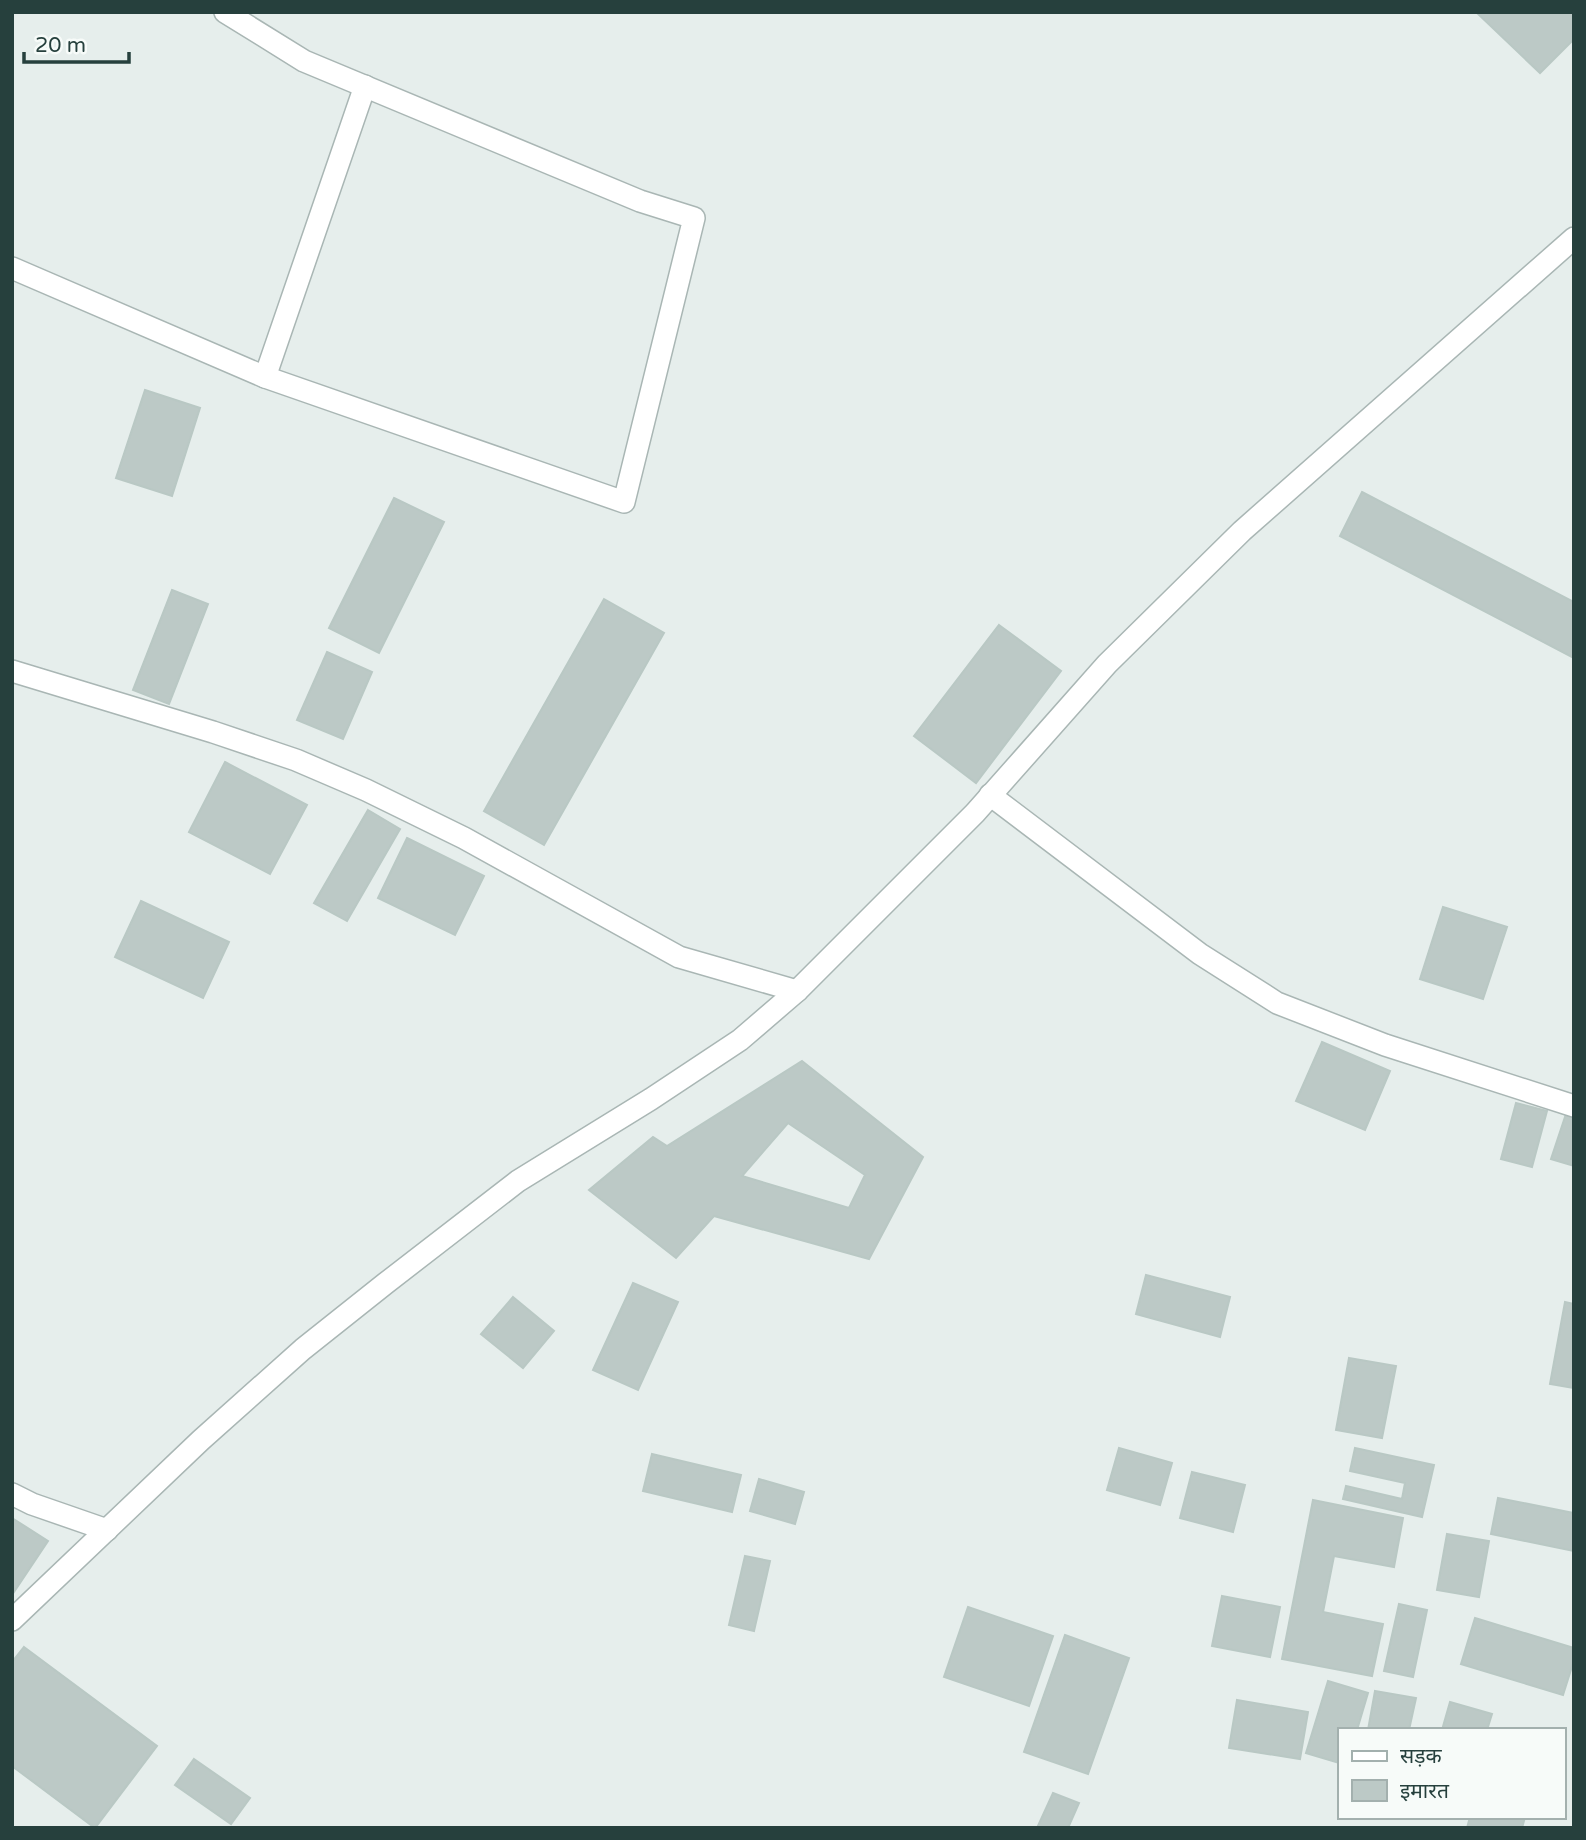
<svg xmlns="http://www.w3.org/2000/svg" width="1586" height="1840" font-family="'Varela Round','Noto Sans Devanagari',sans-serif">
  <rect width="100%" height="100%" fill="#e6eeec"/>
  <g fill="#bcc9c6" stroke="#b9c8c4" stroke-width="2" fill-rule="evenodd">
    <path d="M1476,12H1574V39L1540,73Z"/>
    <path d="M145,390L200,408L172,496L116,478Z"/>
    <path d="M1362,492L1574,602V658L1340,536Z"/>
    <path d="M394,498L444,522L379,653L329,628Z"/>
    <path d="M172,590L208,604L169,704L133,690Z"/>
    <path d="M604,599L664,633L544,845L484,811Z"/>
    <path d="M999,625L1061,671L976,783L914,736Z"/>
    <path d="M327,652L372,672L343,739L297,720Z"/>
    <path d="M225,762L307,805L270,874L189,832Z"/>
    <path d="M368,810L400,829L347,921L314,903Z"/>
    <path d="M407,838L484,876L455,935L378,898Z"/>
    <path d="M141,901L229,942L203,998L115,957Z"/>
    <path d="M1443,907L1507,927L1483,999L1420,979Z"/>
    <path d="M1322,1042L1390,1071L1365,1130L1296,1101Z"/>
    <path d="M802,1061L923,1157L869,1259L714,1216L676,1258L589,1190L653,1137L667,1146ZM788,1123L865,1175L849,1208L742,1176Z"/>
    <path d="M1516,1103L1547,1111L1532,1167L1501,1159Z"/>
    <path d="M1566,1114L1574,1116V1166L1551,1159Z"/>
    <path d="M1146,1275L1230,1297L1220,1337L1136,1314Z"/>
    <path d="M633,1283L678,1302L638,1390L593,1370Z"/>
    <path d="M513,1297L554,1331L523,1368L481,1334Z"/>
    <path d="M1565,1302L1574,1304V1388L1550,1384Z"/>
    <path d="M1349,1358L1396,1366L1382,1438L1336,1430Z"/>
    <path d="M1119,1448L1172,1463L1160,1505L1107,1490Z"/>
    <path d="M1355,1448L1434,1465L1422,1517L1343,1499L1346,1486L1402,1499L1405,1483L1350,1471Z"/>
    <path d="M652,1454L741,1475L732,1512L643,1491Z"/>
    <path d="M1192,1472L1245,1485L1233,1532L1180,1518Z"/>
    <path d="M759,1479L804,1492L795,1524L750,1511Z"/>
    <path d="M1498,1498L1574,1513V1551L1491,1534Z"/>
    <path d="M1313,1500L1403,1518L1394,1567L1334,1556L1323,1612L1383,1624L1372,1676L1282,1659Z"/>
    <path d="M12,1518L48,1541L12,1595Z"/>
    <path d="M1447,1534L1489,1541L1479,1597L1437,1590Z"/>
    <path d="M745,1556L770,1561L754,1631L729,1625Z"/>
    <path d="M1222,1596L1280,1607L1270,1657L1212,1646Z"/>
    <path d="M1399,1604L1427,1610L1413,1677L1384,1671Z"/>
    <path d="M968,1607L1053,1636L1029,1706L944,1677Z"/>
    <path d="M1475,1618L1574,1648V1660L1563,1695L1461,1664Z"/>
    <path d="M1065,1635L1129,1658L1088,1774L1024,1752Z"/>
    <path d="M24,1647L157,1746L95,1828L12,1766V1662Z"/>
    <path d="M1328,1681L1368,1693L1357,1730H1339V1763L1306,1753Z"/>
    <path d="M1375,1691L1416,1698L1409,1730H1368Z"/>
    <path d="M1237,1700L1308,1712L1300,1759L1229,1748Z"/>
    <path d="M1450,1702L1492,1714L1487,1730H1442Z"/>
    <path d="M194,1759L250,1798L231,1824L175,1785Z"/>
    <path d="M1053,1793L1079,1803L1068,1828H1037Z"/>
    <path d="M1470,1817H1525L1522,1828H1467Z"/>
  </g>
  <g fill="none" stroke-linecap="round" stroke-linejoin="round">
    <defs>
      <g id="minor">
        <path d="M12,268L265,377L624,502L694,218L640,201L304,61L225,12"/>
        <path d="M265,377L365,86"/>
        <path d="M12,671L213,732L296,760L366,790L464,838L679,957L797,991"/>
        <path d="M990,795L1200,954L1277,1003L1385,1045L1574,1106"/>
        <path d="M12,1494L32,1504L107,1530"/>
        <path d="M12,1620L201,1440L303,1349L386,1283L518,1181L651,1099L740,1040L797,991L975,813L1107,664L1242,531L1574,238"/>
      </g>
    </defs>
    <use href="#minor" stroke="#a9b6b4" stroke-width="24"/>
    <use href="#minor" stroke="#fff" stroke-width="21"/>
  </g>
  <rect width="1586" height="1840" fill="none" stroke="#26403d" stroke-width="28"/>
  <rect x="1338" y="1728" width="228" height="91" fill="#f7fbf9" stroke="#a3b0ae" stroke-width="2"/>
  <rect x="1352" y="1751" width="35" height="10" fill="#ffffff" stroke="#a3b0ae" stroke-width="2"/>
  <text x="1400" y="1763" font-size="21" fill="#26403d">सड़क</text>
  <rect x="1352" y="1780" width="35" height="21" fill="#bcc9c6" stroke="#a3b0ae" stroke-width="2"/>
  <text x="1400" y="1798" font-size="21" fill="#26403d">इमारत</text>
  <path d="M24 52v10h105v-10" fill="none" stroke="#26403d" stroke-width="3.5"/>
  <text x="35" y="52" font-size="21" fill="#26403d" stroke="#f7fbf9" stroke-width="5" paint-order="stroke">20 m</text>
</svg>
